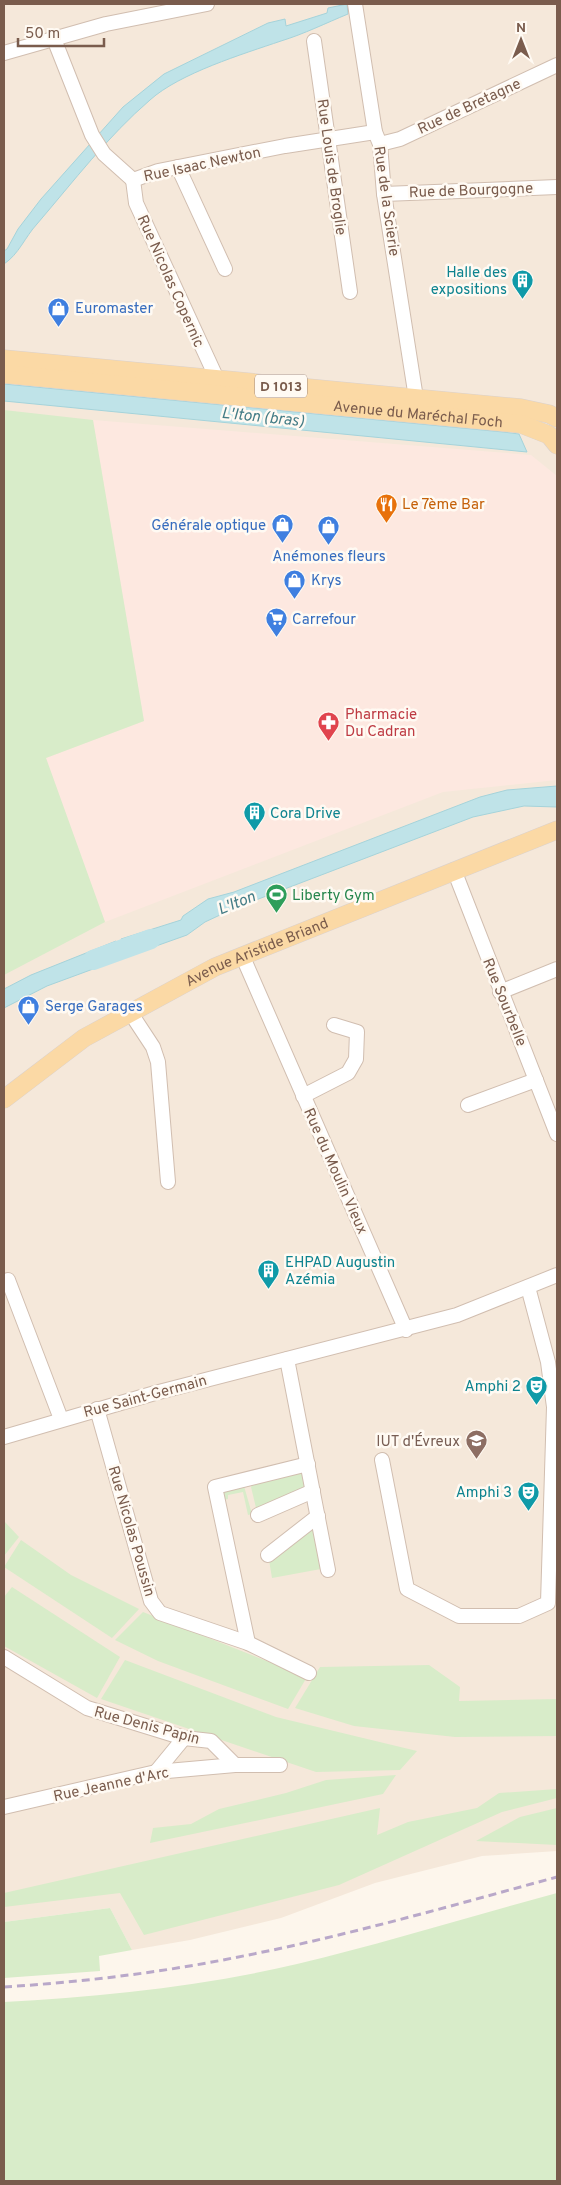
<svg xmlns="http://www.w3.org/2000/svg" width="561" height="2185" font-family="Overpass,sans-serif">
  <rect width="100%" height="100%" fill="#fdf6ec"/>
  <path fill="#f5e8da" d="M4,4H557V1851L482,1856L375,1883L281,1918L190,1940L132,1950L110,1908L4,1922Z"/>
  <path fill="#fde8e0" d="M93,420L531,455L557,476V780L443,792L105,922L46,758L144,721Z"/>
  <g fill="#d8ecc9">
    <path d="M4,410L93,420L144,721L46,758L105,922L4,975Z"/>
    <path d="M301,1472H303L306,1491L257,1512L251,1487L253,1483Z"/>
    <path d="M244,1486L252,1514L248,1515L243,1492L228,1495V1499L224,1500L223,1493L225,1490Z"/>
    <path d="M4,1521L19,1537L4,1556Z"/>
    <path d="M313,1528L321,1569L272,1578L269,1560Z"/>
    <path d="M21,1540L71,1575L139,1609L112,1638L4,1567Z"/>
    <path d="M12,1587L120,1657L97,1698L4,1646V1597Z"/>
    <path d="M143,1612L307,1677L288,1709L158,1661L115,1640Z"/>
    <path d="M125,1660L276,1717L417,1751L400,1770L316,1772L101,1699Z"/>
    <path d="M429,1665L460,1687L459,1701L557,1699V1736L455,1737L354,1726L295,1708L320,1667Z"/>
    <path d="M396,1775L383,1794L150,1843L153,1828L191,1824L219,1809L286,1793L326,1780Z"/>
    <path d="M557,1789V1798L502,1812L339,1885L144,1935L120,1893L4,1907V1893L380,1808L377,1835L408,1822L477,1808L499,1793Z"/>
    <path d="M557,1808V1845L476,1841L520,1817Z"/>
    <path d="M557,1893V2181H4V2002C98,1997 206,1986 297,1964C384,1943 471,1916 557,1893Z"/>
    <path d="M110,1908L132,1950L99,1956L100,1971L4,1978V1922Z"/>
  </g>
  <g fill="#bfe3e8" stroke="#a5d3da">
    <path d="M347,4L348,14C326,23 304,34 281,41C243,54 180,73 150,100C108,136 73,182 37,224C25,237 19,254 4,264V251L7,249L18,229L41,199L123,107L164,74L268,23L285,19L286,26L327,13L328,8Z"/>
    <path d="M4,384L503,432L519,434L527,452L4,401Z"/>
    <path d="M557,786V807L524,806L473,817L235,908L205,922L187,935L128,956L121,939L181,920L183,916L208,899L234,892L480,797L507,790Z"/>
    <path d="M116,941L123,958L47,986L4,1008V989L31,975Z"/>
  </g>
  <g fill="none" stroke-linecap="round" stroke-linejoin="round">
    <path stroke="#bfe3e8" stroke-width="20" d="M93,960L151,939"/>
    <defs>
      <g id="minor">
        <path d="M355,4L375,132L380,144L384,194L416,398"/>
        <path d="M54,39L92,135L104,154L133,180L158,171L285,146L375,132"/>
        <path d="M314,41L350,292"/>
        <path d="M4,53L106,24L207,4"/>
        <path d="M380,144L400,139L557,65"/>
        <path d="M178,167L225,269"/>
        <path d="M133,180L136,203L217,379"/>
        <path d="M384,194L557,187"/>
        <path d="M454,870L557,1134"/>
        <path d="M242,955L406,1330"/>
        <path d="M500,992L557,969"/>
        <path d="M130,1012L153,1047L158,1062L168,1182"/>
        <path d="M303,1096L348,1073L356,1059L357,1032L334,1025"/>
        <path d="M468,1105L536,1080"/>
        <path d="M4,1282L8,1280L61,1419"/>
        <path d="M287,1359L328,1570"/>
        <path d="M97,1409L151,1601L160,1613L248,1643L309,1673"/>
        <path d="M4,1437L155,1393L457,1315L557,1275"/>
        <path d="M382,1460L407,1589L459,1616H519L548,1603L554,1407L548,1362L528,1287"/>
        <path d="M258,1515L313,1491"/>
        <path d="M268,1555L318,1516"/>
        <path d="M248,1643L215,1487L308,1464"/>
        <path d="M4,1657L87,1708L184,1738L211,1741L235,1765"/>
        <path d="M156,1772L184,1738"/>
        <path d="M4,1807L156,1772L235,1765H280"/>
      </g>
      <g id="major">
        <path d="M4,359L521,408L549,414L557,418"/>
        <path id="s1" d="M4,374L521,424L549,435L557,445"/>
        <path id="s2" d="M4,1099L84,1038L215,967L557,830"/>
      </g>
    </defs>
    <use href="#minor" stroke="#d1beb0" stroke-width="16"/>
    <use href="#major" stroke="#dad1cd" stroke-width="19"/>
    <use href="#minor" stroke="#fff" stroke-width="14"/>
    <use href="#major" stroke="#fbd9a5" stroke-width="18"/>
    <path stroke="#b9a8c9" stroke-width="3" stroke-dasharray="8 5" stroke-linecap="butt" d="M4,1987C81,1982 158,1973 233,1958C343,1937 450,1906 557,1877"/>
  </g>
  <defs>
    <symbol id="building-pin" viewBox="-11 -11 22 30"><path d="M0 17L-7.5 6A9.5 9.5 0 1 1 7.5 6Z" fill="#0f9aa8" stroke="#fffaf3"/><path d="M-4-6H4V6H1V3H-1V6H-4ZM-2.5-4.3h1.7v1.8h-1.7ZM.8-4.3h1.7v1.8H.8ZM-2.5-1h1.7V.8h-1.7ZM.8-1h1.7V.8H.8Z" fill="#fff"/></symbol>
    <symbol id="shop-pin" viewBox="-11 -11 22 30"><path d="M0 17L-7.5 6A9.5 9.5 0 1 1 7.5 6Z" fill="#3f7fe0" stroke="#fffaf3"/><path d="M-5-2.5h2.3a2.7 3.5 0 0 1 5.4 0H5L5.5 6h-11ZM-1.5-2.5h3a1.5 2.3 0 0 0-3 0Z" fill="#fff"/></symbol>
    <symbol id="restaurant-pin" viewBox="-11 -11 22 30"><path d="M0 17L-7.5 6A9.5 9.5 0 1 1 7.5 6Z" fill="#e8710a" stroke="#fffaf3"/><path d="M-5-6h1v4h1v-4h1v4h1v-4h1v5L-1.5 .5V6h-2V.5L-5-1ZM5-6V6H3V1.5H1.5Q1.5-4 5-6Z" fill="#fff"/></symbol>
    <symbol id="supermarket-pin" viewBox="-11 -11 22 30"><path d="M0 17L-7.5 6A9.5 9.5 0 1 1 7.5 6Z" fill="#3f7fe0" stroke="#fffaf3"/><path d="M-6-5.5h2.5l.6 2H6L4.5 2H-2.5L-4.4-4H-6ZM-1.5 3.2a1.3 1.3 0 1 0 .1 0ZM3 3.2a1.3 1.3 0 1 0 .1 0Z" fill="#fff"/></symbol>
    <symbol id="pharmacy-pin" viewBox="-11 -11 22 30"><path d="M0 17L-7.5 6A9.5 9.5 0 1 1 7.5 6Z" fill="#e0444e" stroke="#fffaf3"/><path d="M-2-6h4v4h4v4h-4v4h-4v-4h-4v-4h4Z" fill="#fff"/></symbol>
    <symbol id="stadium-pin" viewBox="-11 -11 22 30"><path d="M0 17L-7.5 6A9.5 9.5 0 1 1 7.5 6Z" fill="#2e9e5b" stroke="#fffaf3"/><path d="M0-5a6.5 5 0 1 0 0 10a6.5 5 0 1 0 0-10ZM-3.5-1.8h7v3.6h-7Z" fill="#fff"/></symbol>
    <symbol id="theatre-pin" viewBox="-11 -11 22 30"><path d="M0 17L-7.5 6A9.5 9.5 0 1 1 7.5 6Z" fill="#0f9aa8" stroke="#fffaf3"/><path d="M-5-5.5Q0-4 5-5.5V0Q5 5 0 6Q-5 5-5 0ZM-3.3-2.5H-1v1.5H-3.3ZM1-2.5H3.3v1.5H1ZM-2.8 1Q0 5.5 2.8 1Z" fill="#fff"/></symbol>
    <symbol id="university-pin" viewBox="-11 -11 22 30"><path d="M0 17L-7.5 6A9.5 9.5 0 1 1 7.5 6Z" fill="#8d6e63" stroke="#fffaf3"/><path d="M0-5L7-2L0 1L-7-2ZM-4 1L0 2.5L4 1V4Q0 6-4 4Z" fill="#fff"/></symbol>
  </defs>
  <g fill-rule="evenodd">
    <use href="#building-pin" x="510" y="268" width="25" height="34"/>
    <use href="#shop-pin" x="46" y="296" width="25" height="34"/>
    <use href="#restaurant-pin" x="374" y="492" width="25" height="34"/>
    <use href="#shop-pin" x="270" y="512" width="25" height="34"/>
    <use href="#shop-pin" x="316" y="514" width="25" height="34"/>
    <use href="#shop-pin" x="282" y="568" width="25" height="34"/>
    <use href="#supermarket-pin" x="264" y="606" width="25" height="34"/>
    <use href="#pharmacy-pin" x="316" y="710" width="25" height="34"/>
    <use href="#building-pin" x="242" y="800" width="25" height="34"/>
    <use href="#stadium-pin" x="264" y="882" width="25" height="34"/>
    <use href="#shop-pin" x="16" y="994" width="25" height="34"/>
    <use href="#building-pin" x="256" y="1258" width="25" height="34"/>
    <use href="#theatre-pin" x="524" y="1374" width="25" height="34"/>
    <use href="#university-pin" x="464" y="1428" width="25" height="34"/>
    <use href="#theatre-pin" x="516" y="1480" width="25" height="34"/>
  </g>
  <g text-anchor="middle" stroke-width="5" stroke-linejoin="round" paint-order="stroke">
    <rect fill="#fffaf3" stroke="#a28b7f" stroke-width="1" x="255" y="374.5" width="52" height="23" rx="4"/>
    <g font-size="14" font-weight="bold" fill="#7a5c4d">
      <text x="281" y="391">D 1013</text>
    </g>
    <g font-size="15" fill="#7a5c4d" stroke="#fffaf3">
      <text transform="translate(469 106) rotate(-25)" y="5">Rue de Bretagne</text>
      <text transform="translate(202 164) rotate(-12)" y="5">Rue Isaac Newton</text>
      <text transform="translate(332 167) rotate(82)" y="5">Rue Louis de Broglie</text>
      <text transform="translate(471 190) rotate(-2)" y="5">Rue de Bourgogne</text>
      <text transform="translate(387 201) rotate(82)" y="5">Rue de la Scierie</text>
      <text transform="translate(171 281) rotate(66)" y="5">Rue Nicolas Copernic</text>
      <text dy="5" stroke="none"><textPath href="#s1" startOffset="416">Avenue du Maréchal Foch</textPath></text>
      <text dy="5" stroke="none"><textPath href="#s2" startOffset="294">Avenue Aristide Briand</textPath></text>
      <text transform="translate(505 1002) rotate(68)" y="5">Rue Sourbelle</text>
      <text transform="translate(336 1171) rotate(66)" y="5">Rue du Moulin Vieux</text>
      <text transform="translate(145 1396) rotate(-15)" y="5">Rue Saint-Germain</text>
      <text transform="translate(132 1531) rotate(74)" y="5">Rue Nicolas Poussin</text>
      <text transform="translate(147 1725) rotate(15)" y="5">Rue Denis Papin</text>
      <text transform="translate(111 1784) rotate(-12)" y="5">Rue Jeanne d'Arc</text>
    </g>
    <g font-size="15" fill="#0d838f" stroke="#fffaf3" text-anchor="end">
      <text x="507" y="277">Halle des<tspan x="507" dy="17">expositions</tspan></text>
      <text x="270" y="818" text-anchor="start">Cora Drive</text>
      <text x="285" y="1267" text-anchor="start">EHPAD Augustin<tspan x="285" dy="17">Azémia</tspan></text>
      <text x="521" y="1391">Amphi 2</text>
      <text x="512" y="1497">Amphi 3</text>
    </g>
    <g font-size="15" fill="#366cbe" stroke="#fffaf3" text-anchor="start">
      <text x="75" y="313">Euromaster</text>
      <text x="266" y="530" text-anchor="end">Générale optique</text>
      <text x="329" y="561" text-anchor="middle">Anémones fleurs</text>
      <text x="311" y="585">Krys</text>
      <text x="292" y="624">Carrefour</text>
      <text x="45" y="1011">Serge Garages</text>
    </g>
    <g font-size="15" fill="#c56008" stroke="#fffaf3" text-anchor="start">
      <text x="402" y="509">Le 7ème Bar</text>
    </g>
    <g font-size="15" fill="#be3a42" stroke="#fffaf3" text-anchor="start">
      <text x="345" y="719">Pharmacie<tspan x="345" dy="17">Du Cadran</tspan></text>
    </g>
    <g font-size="15" fill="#27864d" stroke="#fffaf3" text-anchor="start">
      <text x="292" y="900">Liberty Gym</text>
    </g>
    <g font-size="15" fill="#785e54" stroke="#fffaf3" text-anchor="end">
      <text x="460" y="1446">IUT d'Évreux</text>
    </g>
    <g font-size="16" font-style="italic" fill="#437c86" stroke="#fffaf3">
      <text transform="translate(263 416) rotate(6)" y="6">L'Iton (bras)</text>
      <text transform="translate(236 902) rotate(-22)" y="6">L'Iton</text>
    </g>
  </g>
  <rect width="561" height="2185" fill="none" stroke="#7a5c4d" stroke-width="10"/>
  <g transform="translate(521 40)" stroke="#fffaf3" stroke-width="4" paint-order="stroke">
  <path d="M0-4L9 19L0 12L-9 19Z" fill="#7a5c4d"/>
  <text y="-8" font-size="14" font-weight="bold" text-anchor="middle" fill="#7a5c4d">N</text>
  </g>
  <path d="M18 38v8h86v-8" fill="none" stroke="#7a5c4d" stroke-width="2.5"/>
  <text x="25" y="38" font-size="15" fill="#7a5c4d" stroke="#fffaf3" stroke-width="4" paint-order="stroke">50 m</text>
</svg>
